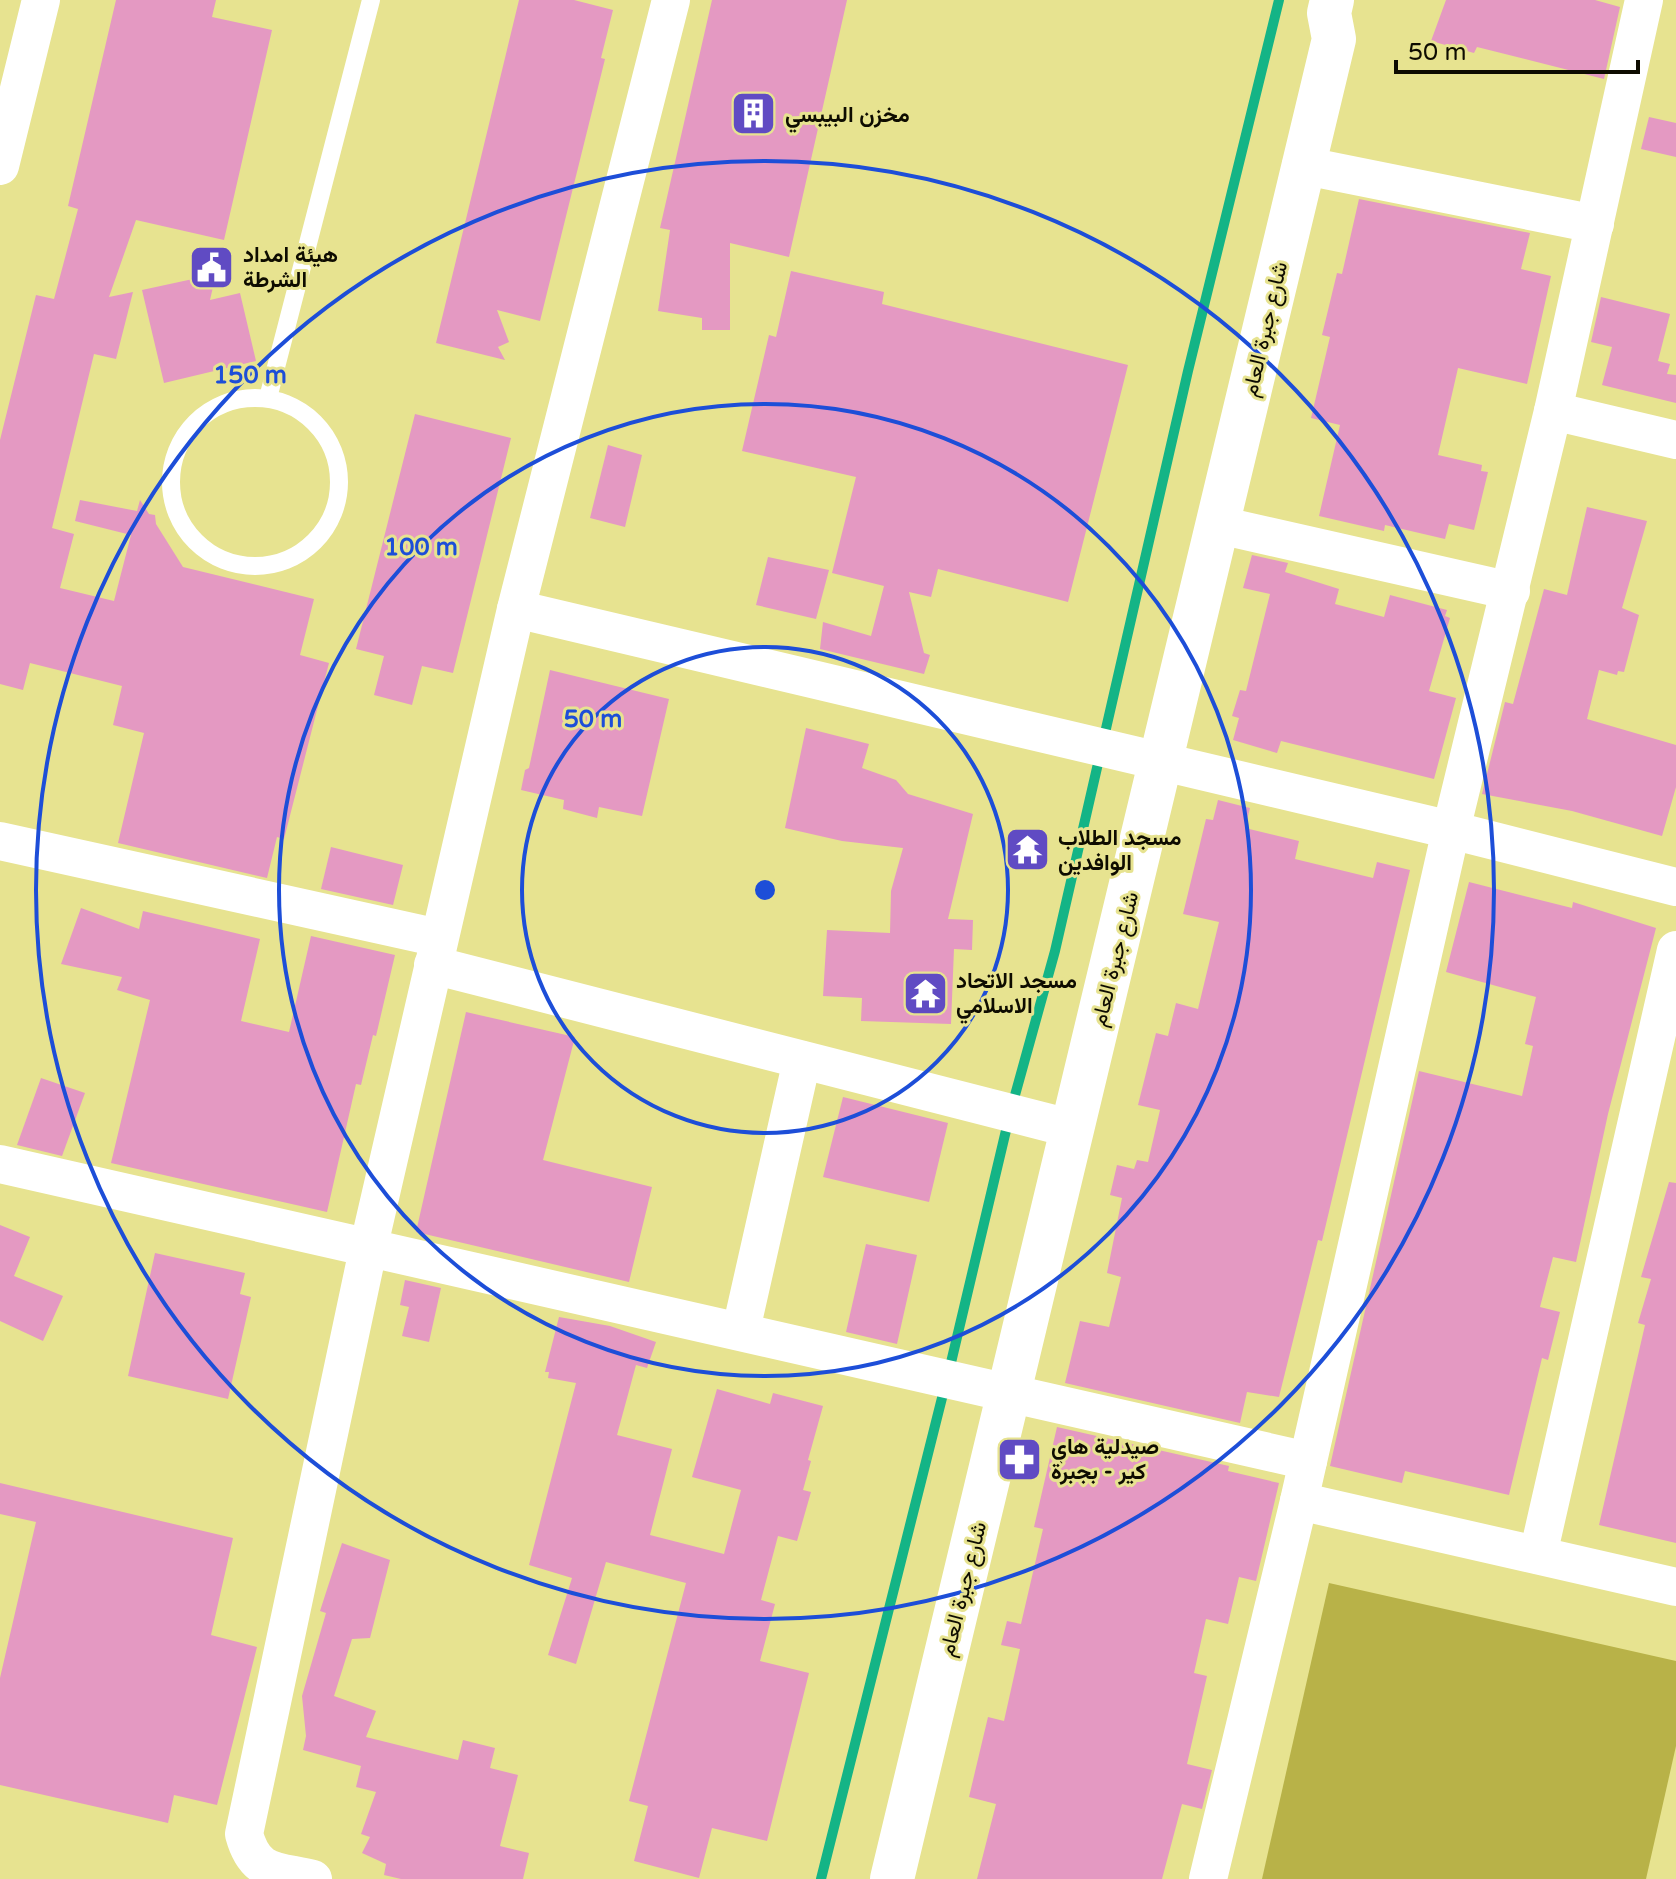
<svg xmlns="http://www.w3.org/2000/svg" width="1676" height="1879" font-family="'Varela Round',Vazirmatn,sans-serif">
  <rect width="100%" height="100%" fill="#e7e390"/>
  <path fill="#b8b248" d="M1329,1583L1676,1661V1746L1646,1879H1262Z"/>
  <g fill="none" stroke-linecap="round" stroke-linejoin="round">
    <g stroke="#14b486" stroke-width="10">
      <path d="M1012,1106L1055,951L1188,371L1279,0"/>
      <path d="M949,1371L1008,1122"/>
      <path d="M821,1879L945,1386"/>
    </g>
  </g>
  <g fill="#e499c2">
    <path d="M116,0H216L212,17L272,30L224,240L136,220L109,297L133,292L116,359L94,354L52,528L74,534L60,588L114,601L131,535L75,521L80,500L137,511L140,500L149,514L155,515L156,524L183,567L314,599L300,655L329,663L284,839L277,837L267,878L118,843L144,733L113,725L122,686L30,663L23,690L0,684V440L36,295L54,299L78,209L68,206Z"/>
    <path d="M519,0H574L613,10L601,58L605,59L540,321L497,310L509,342L498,347L505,360L436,343Z"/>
    <path d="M712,0H847L789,257L730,243V330H702V318L658,311L670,230L660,228Z"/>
    <path d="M1446,0H1595L1620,7L1604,79L1477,47L1474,53L1431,41Z"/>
    <path d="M1649,117L1676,123V157L1641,149Z"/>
    <path d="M1359,199L1530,233L1521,269L1551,276L1527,384L1458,368L1438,455L1482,465L1481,471L1488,472L1474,530L1449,524L1445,539L1385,525L1384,531L1319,516L1340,425L1311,418L1330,337L1322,335L1337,273L1342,274Z"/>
    <path d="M791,271L884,292L882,304L1128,365L1068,602L938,569L931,597L909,592L924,653L930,655L924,674L820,649L823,622L871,636L884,586L832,573L856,477L742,451L769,335L776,337Z"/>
    <path d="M216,274L210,300L240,293L256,361L164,383L142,290Z"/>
    <path d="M1601,297L1670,314L1658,361L1670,364L1667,374L1676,375V403L1602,385L1612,347L1591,342Z"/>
    <path d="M415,414L511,438L453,673L422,666L412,705L374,695L384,656L356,649Z"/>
    <path d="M608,445L642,455L625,527L590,518Z"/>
    <path d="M1587,507L1647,521L1622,608L1639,615L1624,672L1618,671L1617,675L1599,670L1587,719L1676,745V787L1662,836L1572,811L1482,794L1505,702L1513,704L1544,589L1567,595Z"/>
    <path d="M1252,555L1288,563L1285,572L1339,589L1335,604L1384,617L1390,595L1447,610L1445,616L1450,618L1429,691L1456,698L1434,779L1281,741L1277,753L1233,740L1239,718L1232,716L1240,690L1246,691L1270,594L1243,588Z"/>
    <path d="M768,557L829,570L816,619L756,605Z"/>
    <path d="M550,670L669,699L642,816L599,807L597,818L563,809L564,800L521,790L525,770L529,768Z"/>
    <path d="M806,728L869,744L862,768L896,780L908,794L973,814L948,919L973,920L972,950L954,949L951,1024L861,1021L862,998L823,996L827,930L890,933L891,891L903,848L842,841L785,828Z"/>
    <path d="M1218,800L1250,808L1245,828L1299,841L1295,859L1373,878L1377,862L1410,870L1322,1241L1318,1240L1279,1397L1247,1392L1240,1423L1065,1383L1080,1321L1109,1327L1121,1277L1107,1273L1122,1198L1110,1195L1117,1165L1134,1169L1137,1160L1148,1162L1160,1110L1138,1105L1156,1033L1168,1036L1176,1003L1198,1009L1219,922L1183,914L1206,819L1213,820Z"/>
    <path d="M331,847L403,865L393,905L321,889Z"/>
    <path d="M1469,882L1572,908L1573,902L1656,928L1608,1114L1576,1262L1553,1257L1540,1307L1560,1312L1548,1360L1542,1358L1509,1495L1405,1471L1402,1483L1330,1466L1419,1071L1522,1096L1533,1046L1525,1044L1536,997L1446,972Z"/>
    <path d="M81,908L139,929L143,911L260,939L241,1021L289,1032L311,936L395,955L376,1036L373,1035L361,1085L356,1084L327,1212L111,1163L150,1000L117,990L122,977L61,964Z"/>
    <path d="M466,1012L575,1037L543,1160L652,1187L629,1282L416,1232Z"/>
    <path d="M41,1078L85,1093L62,1156L17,1145Z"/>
    <path d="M843,1097L948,1123L929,1202L823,1177Z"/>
    <path d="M1669,1182L1676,1183V1543L1599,1525L1645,1325L1638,1323L1651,1279L1641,1277Z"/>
    <path d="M0,1225L30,1237L14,1276L63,1296L43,1341L0,1321Z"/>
    <path d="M866,1244L917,1255L897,1344L846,1332Z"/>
    <path d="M155,1253L245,1273L240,1294L251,1297L228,1399L128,1376Z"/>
    <path d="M405,1280L441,1288L429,1342L402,1336L409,1307L400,1305Z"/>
    <path d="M559,1317L610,1326L656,1342L647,1368L636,1365L617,1435L672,1449L650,1535L724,1554L741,1490L692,1477L717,1389L770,1404L773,1393L823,1406L808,1460L811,1461L803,1490L811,1492L797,1541L778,1536L761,1600L775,1604L760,1661L809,1673L767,1841L712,1828L699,1878L634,1861L648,1806L629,1801L686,1583L606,1562L576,1664L548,1655L572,1578L529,1565L576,1383L548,1378L549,1372H545Z"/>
    <path d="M1057,1427L1229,1466L1228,1471L1279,1483L1256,1581L1239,1577L1228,1624L1206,1619L1194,1673L1207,1676L1187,1764L1212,1770L1202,1809L1182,1804L1162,1879H977L996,1804L969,1797L988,1717L1004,1721L1020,1649L1001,1645L1007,1621L1021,1624L1043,1529L1034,1527Z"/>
    <path d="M0,1483L233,1538L211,1635L257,1647L217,1805L174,1795L168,1823L0,1785V1678L36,1522L0,1514Z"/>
    <path d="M342,1543L390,1560L370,1638L352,1639L334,1696L376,1711L366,1737L458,1760L463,1740L495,1748L490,1768L518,1775L500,1846L529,1853L523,1879H401L384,1875L386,1864L362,1853L370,1837L361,1834L376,1792L356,1787L361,1766L303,1750L306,1736L302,1696L326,1613L320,1611Z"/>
  </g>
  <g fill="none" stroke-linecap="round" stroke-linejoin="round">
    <g stroke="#fff" stroke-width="18">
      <path d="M268,398L371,0"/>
      <circle cx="255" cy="482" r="84"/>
    </g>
    <g stroke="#fff" stroke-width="38">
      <path d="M1301,165L1595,224"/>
      <path d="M0,166L41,0"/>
      <path d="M1553,411L1676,440"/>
      <path d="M1219,525L1511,591"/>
      <path d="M516,609L1451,830L1676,887"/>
      <path d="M0,841L439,938"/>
      <path d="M433,965L1073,1129"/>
      <path d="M0,1164L1308,1461"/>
      <path d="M741,1330L802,1060"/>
      <path d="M1299,1501L1676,1587"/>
      <path d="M1538,1555L1676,950"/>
      <path d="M313,1879C276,1870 255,1875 244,1834L369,1245L516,609L671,0"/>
      <path d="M1208,1879L1299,1501L1451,830L1553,411L1644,0"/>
    </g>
    <path stroke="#fff" stroke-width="44" d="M892,1879L1334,39L1329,13L1332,0"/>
  </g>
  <g fill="none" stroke="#1d4ed8" stroke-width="4">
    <circle cx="765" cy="890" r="243"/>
    <circle cx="765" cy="890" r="486"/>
    <circle cx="765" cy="890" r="729"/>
  </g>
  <defs>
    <symbol id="building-square" viewBox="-11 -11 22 22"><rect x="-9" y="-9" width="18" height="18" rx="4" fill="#604bc3" stroke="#e7e390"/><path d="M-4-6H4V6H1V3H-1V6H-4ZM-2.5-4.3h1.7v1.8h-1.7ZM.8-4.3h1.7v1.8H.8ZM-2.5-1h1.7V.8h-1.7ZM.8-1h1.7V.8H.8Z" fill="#fff"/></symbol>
    <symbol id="civic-square" viewBox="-11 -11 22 22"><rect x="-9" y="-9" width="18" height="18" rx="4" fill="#604bc3" stroke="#e7e390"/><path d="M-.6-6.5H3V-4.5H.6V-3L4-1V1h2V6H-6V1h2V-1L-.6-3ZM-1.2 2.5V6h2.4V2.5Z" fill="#fff"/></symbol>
    <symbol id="temple-square" viewBox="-11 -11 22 22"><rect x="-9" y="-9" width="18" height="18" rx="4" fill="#604bc3" stroke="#e7e390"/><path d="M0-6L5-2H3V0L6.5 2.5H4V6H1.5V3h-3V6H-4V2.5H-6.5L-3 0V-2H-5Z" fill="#fff"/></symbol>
    <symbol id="pharmacy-square" viewBox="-11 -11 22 22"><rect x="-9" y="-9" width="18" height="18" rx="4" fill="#604bc3" stroke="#e7e390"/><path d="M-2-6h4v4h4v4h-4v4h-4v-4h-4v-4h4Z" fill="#fff"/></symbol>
  </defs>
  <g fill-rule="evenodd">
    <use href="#building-square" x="728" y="88" width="51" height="51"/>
    <use href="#civic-square" x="186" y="242" width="51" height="51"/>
    <use href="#temple-square" x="1002" y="824" width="51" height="51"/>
    <use href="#temple-square" x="900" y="968" width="51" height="51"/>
    <use href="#pharmacy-square" x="994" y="1434" width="51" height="51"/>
  </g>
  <g text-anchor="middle" stroke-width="6" stroke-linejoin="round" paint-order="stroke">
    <g font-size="22" font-weight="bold" fill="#0e0c00" stroke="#e7e390" text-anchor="start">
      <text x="785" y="122">مخزن البيبسي</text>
      <text x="243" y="262">هيئة امداد<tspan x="243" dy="25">الشرطة</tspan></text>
      <text x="1058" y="845">مسجد الطلاب<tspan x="1058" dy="25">الوافدين</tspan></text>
      <text x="956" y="988">مسجد الاتحاد<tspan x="956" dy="25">الاسلامي</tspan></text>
      <text x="1051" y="1454">صيدلية هاي<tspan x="1051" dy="25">كير - بجبرة</tspan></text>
    </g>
    <g font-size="22" fill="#0e0c00" stroke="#e7e390">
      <text transform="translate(1264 329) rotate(-77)" y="8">شارع جبرة العام</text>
      <text transform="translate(1114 959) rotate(-76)" y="8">شارع جبرة العام</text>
      <text transform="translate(962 1589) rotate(-76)" y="8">شارع جبرة العام</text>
    </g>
  </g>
  <circle cx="765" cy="890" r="12" fill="#1d4ed8" stroke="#e7e390" stroke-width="4"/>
  <g font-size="24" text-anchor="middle" font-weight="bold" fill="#1d4ed8" stroke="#e7e390" stroke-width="6" stroke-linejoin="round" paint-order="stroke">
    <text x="250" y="383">150 m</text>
    <text x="421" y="555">100 m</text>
    <text x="593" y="727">50 m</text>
  </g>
  <path d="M1396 60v12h242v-12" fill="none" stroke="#0e0c00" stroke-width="4"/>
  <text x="1408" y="60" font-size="24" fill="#0e0c00" stroke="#e7e390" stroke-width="6" paint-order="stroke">50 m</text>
</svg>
